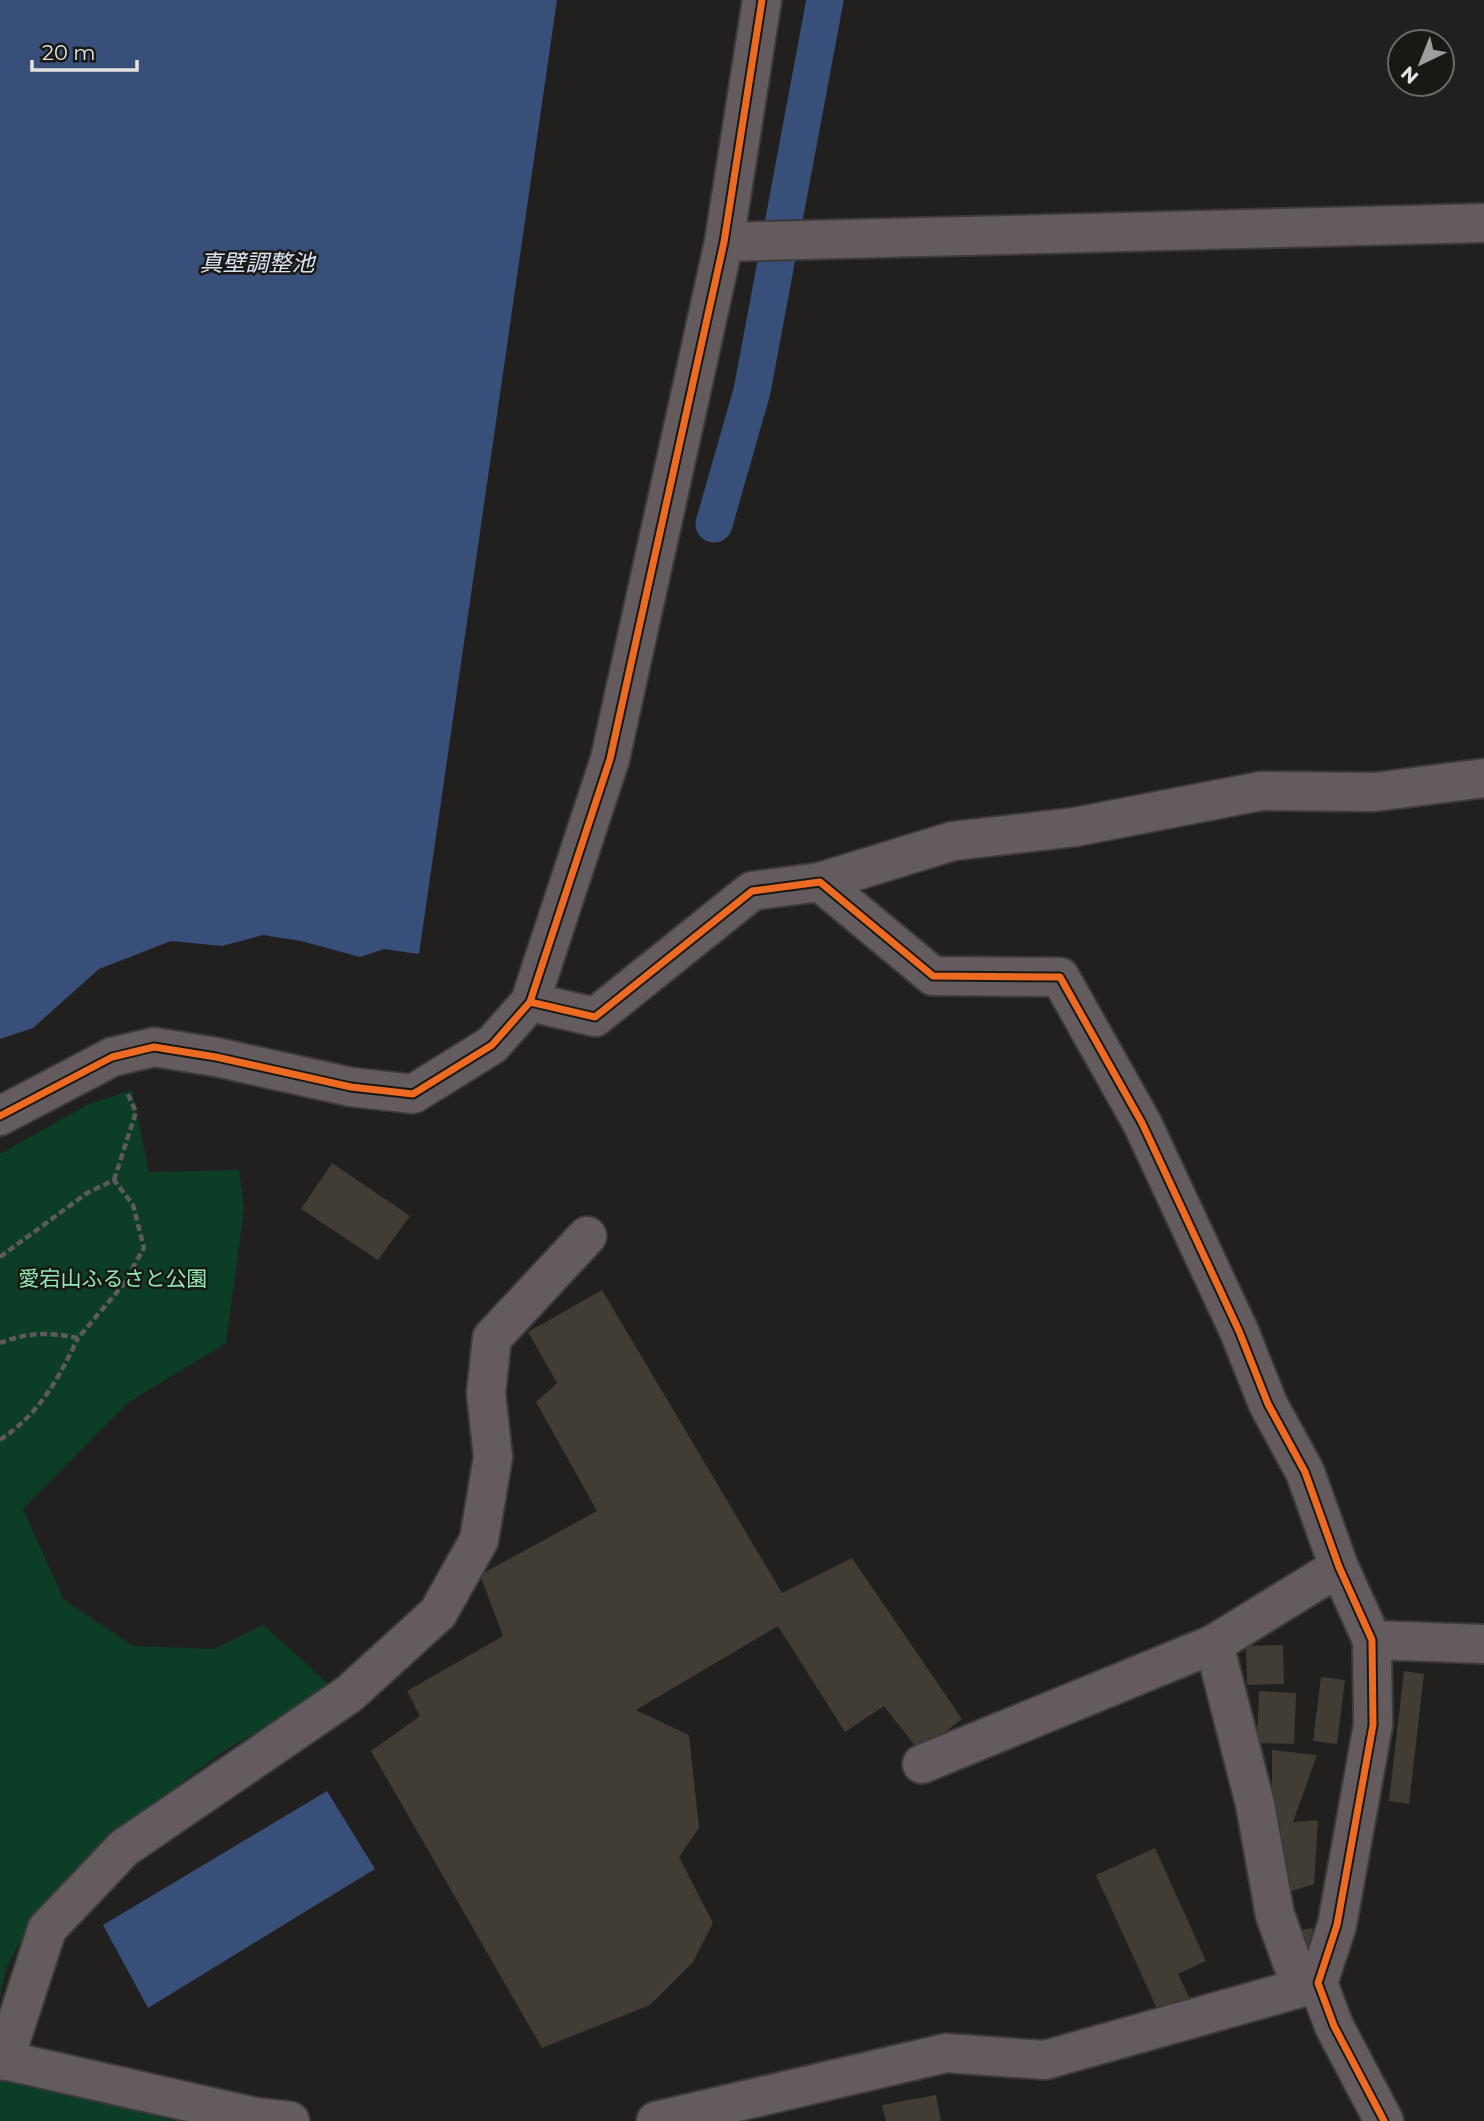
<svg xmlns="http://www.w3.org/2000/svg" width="1484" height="2121" font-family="Montserrat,'Noto Sans JP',sans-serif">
  <rect width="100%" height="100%" fill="#21201f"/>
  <g fill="#0c3d26">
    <path d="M132,1090L149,1172L239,1170L244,1209L226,1343L129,1402L23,1509L64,1600L133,1646L214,1649L263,1625L331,1686L221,1753L113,1835L39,1907L6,1968L0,1997V1154L89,1104Z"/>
    <path d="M0,2071L34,2084L175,2121H0Z"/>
  </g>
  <g fill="#374f79">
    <path d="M0,0H557L419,954L384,949L360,957L301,941L263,935L222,946L171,941L99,969L33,1028L0,1039Z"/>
    <path d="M327,1791L375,1869L148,2008L103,1925Z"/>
  </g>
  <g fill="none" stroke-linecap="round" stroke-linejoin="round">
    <path stroke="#374f79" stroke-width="37" d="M714,524L752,391L825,0"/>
  </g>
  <g fill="#413c34">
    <path d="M332,1163L410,1216L378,1260L301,1209Z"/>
    <path d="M602,1290L782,1593L852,1558L962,1719L920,1752L884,1706L845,1732L778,1626L636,1710L689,1735L699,1828L679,1857L713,1923L693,1962L650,2005L542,2048L371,1751L420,1716L407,1691L503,1636L480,1575L597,1511L536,1402L557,1383L528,1332Z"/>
    <path d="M1283,1645L1284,1684L1247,1685L1246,1646Z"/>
    <path d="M1404,1671L1424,1674L1409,1804L1389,1801Z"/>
    <path d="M1321,1677L1345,1680L1337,1744L1313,1741Z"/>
    <path d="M1259,1691L1296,1693L1294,1744L1257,1743Z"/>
    <path d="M1272,1750L1317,1755L1293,1822L1318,1820L1314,1884L1285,1893L1272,1824Z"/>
    <path d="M1155,1848L1206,1961L1178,1974L1190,1999L1159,2013L1096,1875Z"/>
    <path d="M1313,1928L1305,1963L1293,1931Z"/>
    <path d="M936,2095L941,2121H886L882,2105Z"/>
  </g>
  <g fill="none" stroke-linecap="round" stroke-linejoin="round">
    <defs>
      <g id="minor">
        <path d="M724,242L1484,223"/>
        <path d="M820,882L953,841L1075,827L1261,791L1375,792L1484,778"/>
        <path d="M530,1002L595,1017L752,891L820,882L933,976L1060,977L1142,1123L1239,1331L1268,1404L1305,1472L1339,1567L1372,1640L1373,1725L1337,1925L1318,1983L1334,2026L1384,2121"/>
        <path d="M0,1116L112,1057L154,1047L216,1057L351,1087L413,1094L492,1045L530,1002L610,759L724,242L762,0"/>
        <path d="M1372,1640L1484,1644"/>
        <path d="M1214,1644L1255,1804L1275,1915L1301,1987"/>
        <path d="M922,1764L1214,1644L1339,1567"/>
        <path d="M0,2059L255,2117L290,2121"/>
        <path d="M4,2061L47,1929L124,1848L349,1694L438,1613L479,1540L493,1457L486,1393L492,1338L587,1236"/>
        <path d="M656,2121L946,2053L1045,2060L1318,1983"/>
      </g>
    </defs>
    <use href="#minor" stroke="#3c3b3a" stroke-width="42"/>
    <g stroke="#5f5a5a" stroke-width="4.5" stroke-dasharray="7 3.5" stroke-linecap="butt">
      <path d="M114,1180L136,1112L127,1092"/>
      <path d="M0,1257L87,1193L114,1180L133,1205L144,1248L123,1285L78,1338C49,1332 28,1332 0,1343"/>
      <path d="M0,1440C39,1414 58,1380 78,1338"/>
    </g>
    <use href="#minor" stroke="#635b5d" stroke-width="38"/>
    <defs>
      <g id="cycleway">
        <path d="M530,1002L595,1017L752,891L820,882L933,976L1060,977L1142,1123L1239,1331L1268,1404L1305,1472L1339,1567L1372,1640L1373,1725L1337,1925L1318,1983L1334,2026L1384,2121"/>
        <path d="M0,1116L112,1057L154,1047L216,1057L351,1087L413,1094L492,1045L530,1002L610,759L724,242L762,0"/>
      </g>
    </defs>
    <use href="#cycleway" stroke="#181815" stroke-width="11"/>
    <use href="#cycleway" stroke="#ed6a23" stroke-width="7"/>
  </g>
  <g text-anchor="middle" stroke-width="5" stroke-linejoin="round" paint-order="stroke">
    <g font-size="21" fill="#91e8b3" stroke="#181815">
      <text x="113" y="1286">愛宕山ふるさと公園</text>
    </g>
    <g font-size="23" font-style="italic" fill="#dbe4f3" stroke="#181815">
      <text x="257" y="271">真壁調整池</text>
    </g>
  </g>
  <g transform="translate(1421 63) rotate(223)"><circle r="33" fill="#181815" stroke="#696966" stroke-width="2"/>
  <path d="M0-5L12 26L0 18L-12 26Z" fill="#9f9e9c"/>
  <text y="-10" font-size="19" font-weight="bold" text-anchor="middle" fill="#e3e2e0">N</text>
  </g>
  <path d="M32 60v10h105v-10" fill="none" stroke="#e3e2e0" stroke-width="3.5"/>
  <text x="42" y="60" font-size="21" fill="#e3e2e0" stroke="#181815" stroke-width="5" paint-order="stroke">20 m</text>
</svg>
